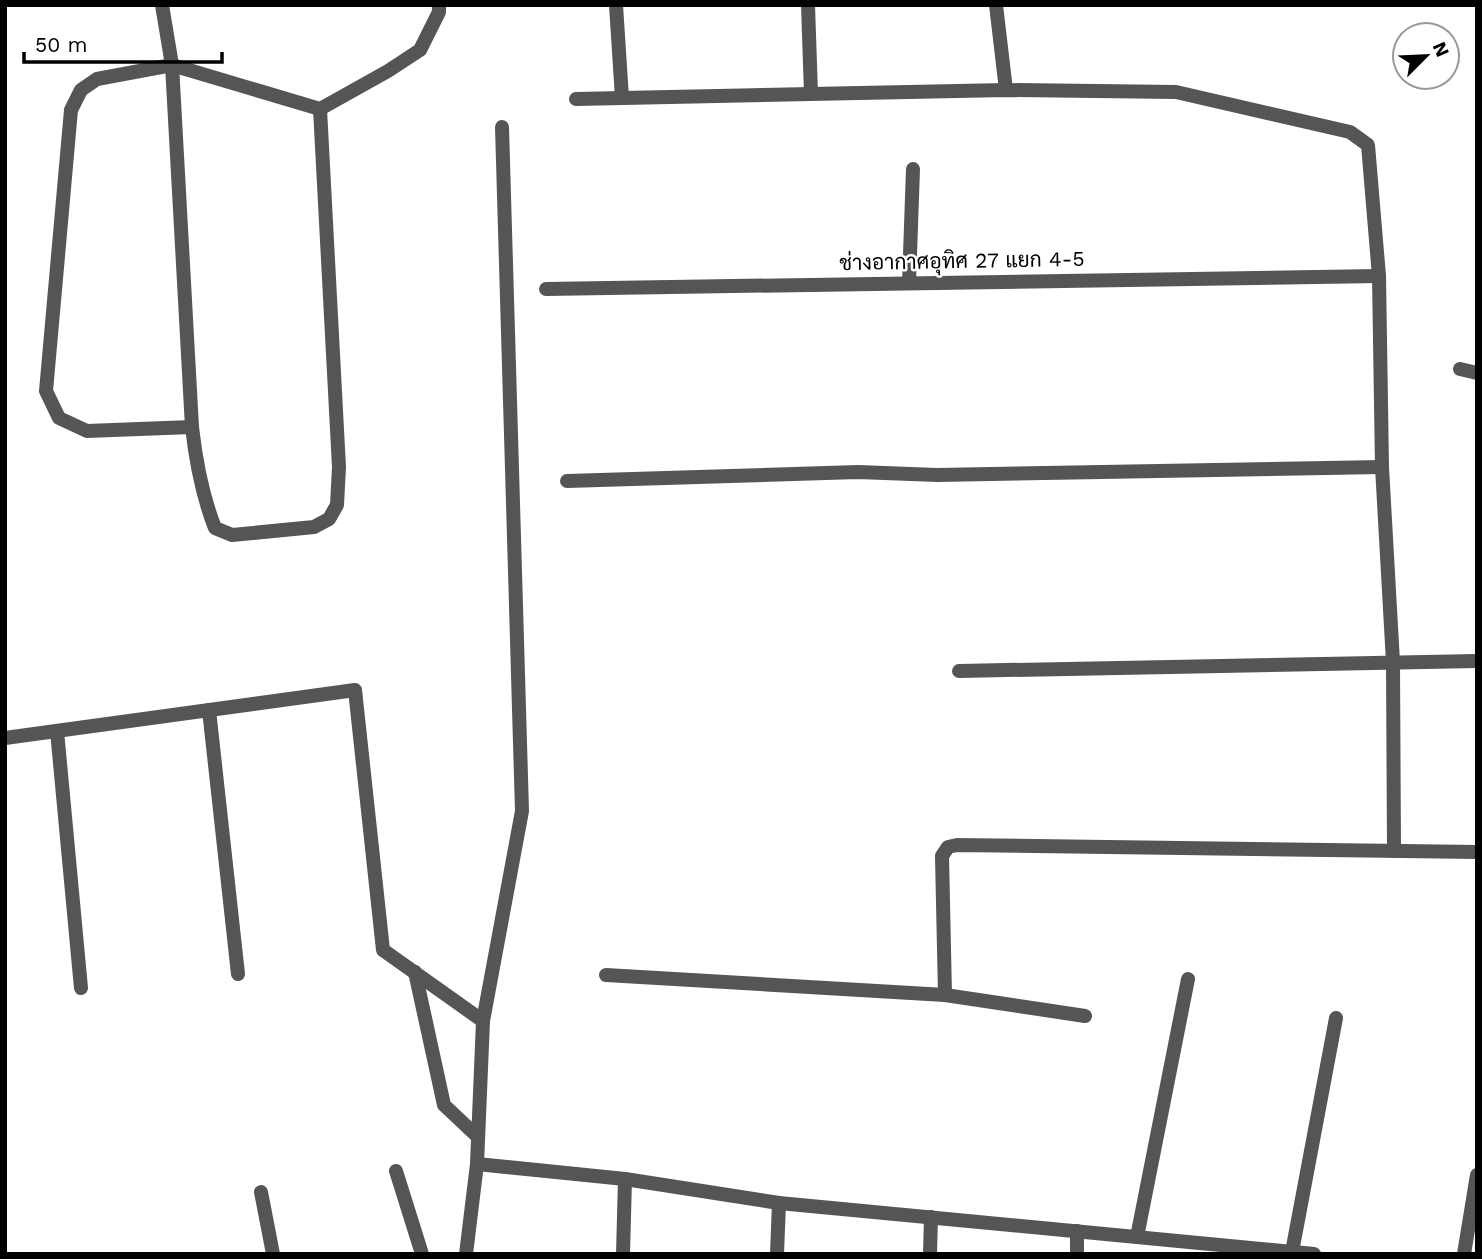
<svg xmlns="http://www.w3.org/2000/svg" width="1482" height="1259" font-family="'Work Sans',Sarabun,sans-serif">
  <rect width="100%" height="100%" fill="#fff"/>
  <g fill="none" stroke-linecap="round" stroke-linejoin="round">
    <g stroke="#555" stroke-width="14">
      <path d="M162,5L172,65L192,427C196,463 202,495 215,528L232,535L314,527L329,519L337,505L339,467L320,109"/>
      <path d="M616,5L622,98"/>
      <path d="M808,5L811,94"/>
      <path d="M996,5L1006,90"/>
      <path d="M576,99L1006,90L1176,92L1350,132L1368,145L1379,276L1382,467L1393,662L1394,851"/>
      <path d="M909,283L913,169"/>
      <path d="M546,289L1379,276"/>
      <path d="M1460,369L1477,373"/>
      <path d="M192,427L87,431L59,418L46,391L71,110L81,90L97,79L172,65L320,109L388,71L420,50L439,12V5"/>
      <path d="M567,481L858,472L937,475L1382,467"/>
      <path d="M959,671L1477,661"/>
      <path d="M209,710L238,974"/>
      <path d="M57,731L81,988"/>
      <path d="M5,738L355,690L383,950L483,1021"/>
      <path d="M415,972L444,1105L478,1137"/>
      <path d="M606,975L945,995L1085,1016"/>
      <path d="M945,995L942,856L948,847L957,845L1477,852"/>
      <path d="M477,1164L625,1179L779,1203L1314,1254"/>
      <path d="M396,1171L422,1254"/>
      <path d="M261,1192L273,1254"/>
      <path d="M1137,1237L1188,979"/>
      <path d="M1292,1252L1336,1018"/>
      <path d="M466,1254L477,1164L483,1021L522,811L502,127"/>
      <path d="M623,1254L625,1179"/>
      <path d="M777,1254L779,1203"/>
      <path d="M930,1254L931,1217"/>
      <path d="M1077,1254V1231"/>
      <path d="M1464,1254L1477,1175"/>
    </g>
  </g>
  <g text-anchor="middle" stroke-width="5" stroke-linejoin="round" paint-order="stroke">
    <g font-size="21" fill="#000" stroke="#fff">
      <text transform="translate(962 261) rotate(-1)" y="7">ช่างอากาศอุทิศ 27 แยก 4-5</text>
    </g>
  </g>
  <rect width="1482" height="1259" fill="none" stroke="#000000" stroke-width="14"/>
  <g transform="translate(1426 56) rotate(66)"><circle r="33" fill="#ffffff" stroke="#999999" stroke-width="2"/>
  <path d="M0-5L12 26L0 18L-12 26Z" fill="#000000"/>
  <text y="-10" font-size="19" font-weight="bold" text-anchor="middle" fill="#000000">N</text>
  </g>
  <path d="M24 52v10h198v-10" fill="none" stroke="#000000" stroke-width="3.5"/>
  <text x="35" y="52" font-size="21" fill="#000000" stroke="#ffffff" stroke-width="5" paint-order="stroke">50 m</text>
</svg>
